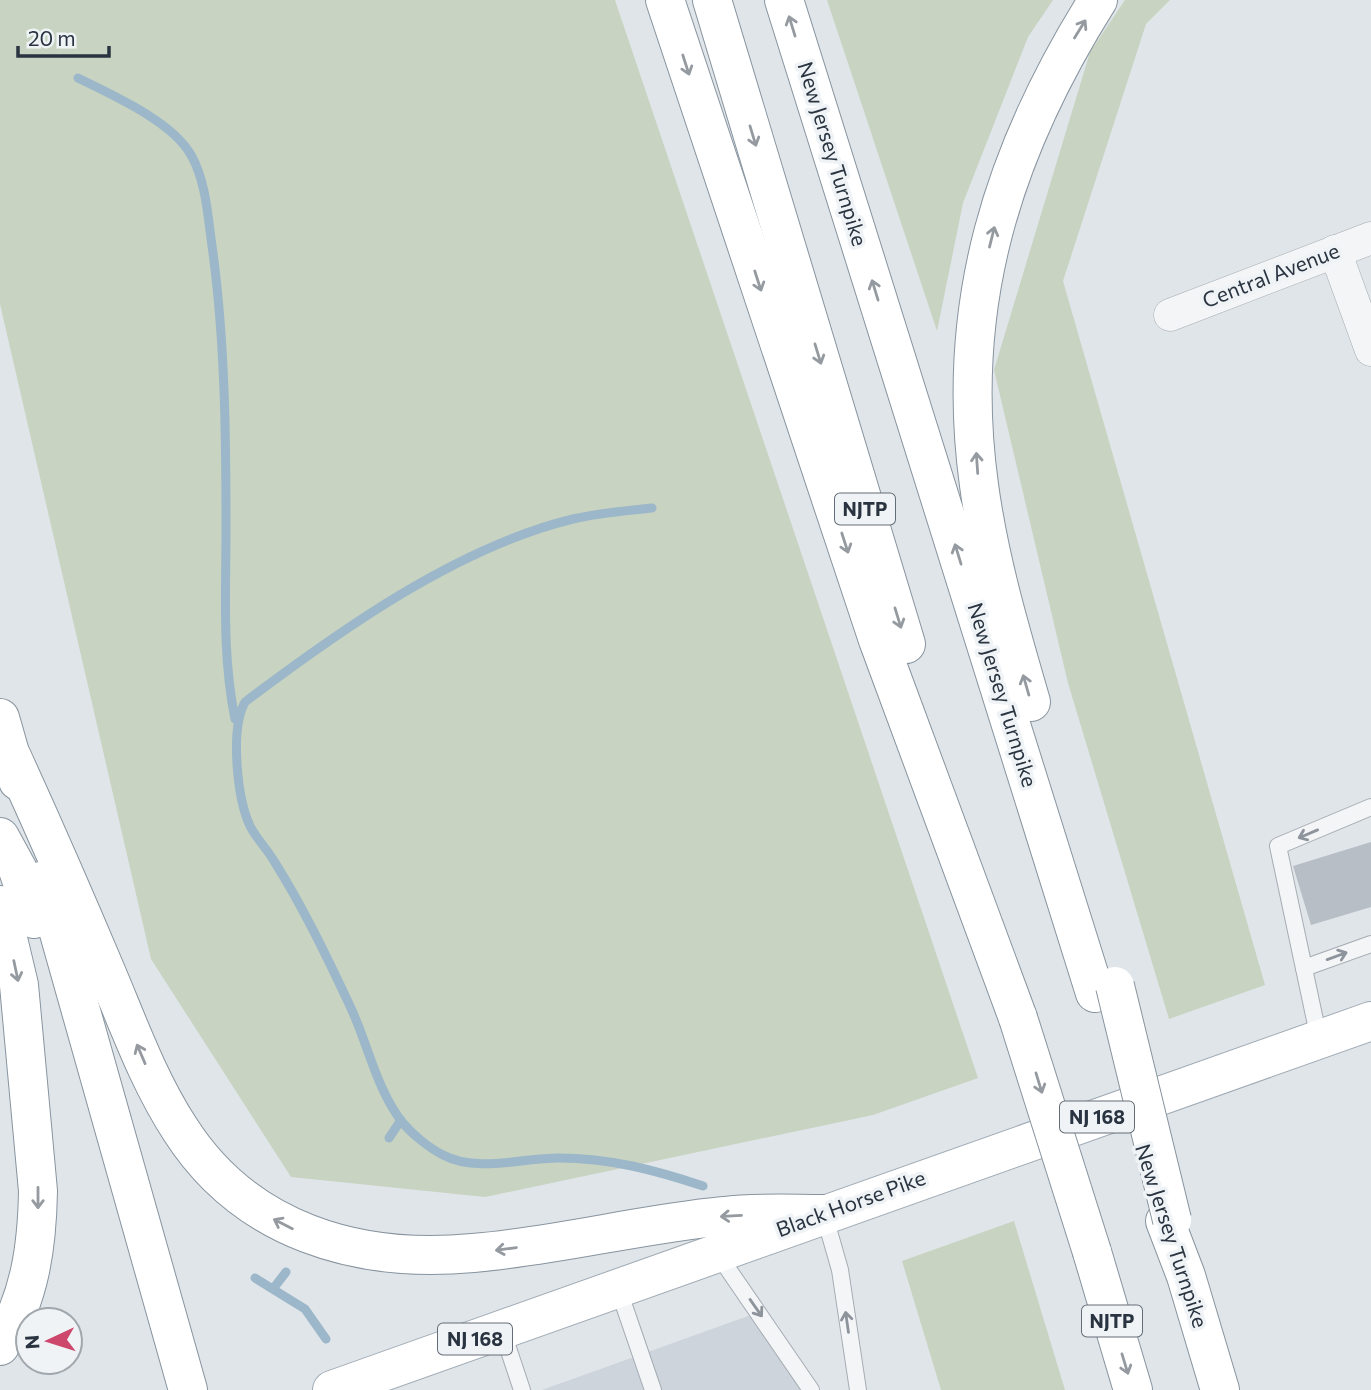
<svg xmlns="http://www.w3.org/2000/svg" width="1371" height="1390" font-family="Commissioner,sans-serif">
  <rect width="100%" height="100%" fill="#e0e5e9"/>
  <path fill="#ced4db" d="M762,1311L803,1390H542Z"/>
  <g fill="#c8d3c1">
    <path d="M0,0H615L978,1078L873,1115L485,1197L291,1177L151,959L0,304Z"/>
    <path d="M827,0H1053L1028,37L963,203L937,331Z"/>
    <path d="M1125,0H1170L1146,24L1063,281L1265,985L1169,1019L1068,683L994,370L1090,52Z"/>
    <path d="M1014,1221L1065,1390H941L902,1261Z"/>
  </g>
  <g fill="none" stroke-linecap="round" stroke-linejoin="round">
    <g stroke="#9bb7c9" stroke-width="9">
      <path d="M78,78C112,95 172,121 191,155C207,183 208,221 213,253C225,344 226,436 226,528C226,593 222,655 235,719"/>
      <path d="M652,508C626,511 599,513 573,519C457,547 339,631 245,702C230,729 237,798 250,826C256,838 267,849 274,861C303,907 327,957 350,1006C368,1044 376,1088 402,1122C412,1134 429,1148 443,1155C477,1173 522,1158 558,1158C610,1158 655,1170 703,1186"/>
      <path d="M389,1138L401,1120"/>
      <path d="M255,1278L305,1309L326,1339"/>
      <path d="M273,1289L286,1272"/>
    </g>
  </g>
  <path fill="#b7bec6" d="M1371,842V907L1311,925L1293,866Z"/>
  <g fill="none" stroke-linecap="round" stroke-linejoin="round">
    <defs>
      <g id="service">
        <path d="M1304,968L1371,944"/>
        <path d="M1319,1039L1278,846L1371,807"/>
        <path d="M824,1214L840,1270L858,1390"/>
        <path d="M717,1253L811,1390"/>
        <path d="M618,1288L653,1390"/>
        <path d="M502,1330L522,1390"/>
      </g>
      <g id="minor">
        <path d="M1335,251L1371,350"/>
        <path d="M1170,315L1371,238"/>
      </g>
      <path id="primary" d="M332,1390L1371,1021"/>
      <g id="motorway">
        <path d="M665,0L878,640L1018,1018"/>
        <path d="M712,0L906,644"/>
        <path d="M784,0L1095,993"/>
        <path d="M1031,702C1010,630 989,559 979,485C954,305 1003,151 1098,0"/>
        <path d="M0,718L18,781"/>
        <path d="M12,757C44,827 75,898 105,969C128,1023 148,1080 180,1129C245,1231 357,1264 473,1253C557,1246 640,1224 724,1216C757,1212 791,1214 824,1214"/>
        <path d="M0,837L18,870L34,919"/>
        <path d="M44,880L188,1390"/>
        <path d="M0,905L19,985L38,1191C37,1247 30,1298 0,1346"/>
        <path d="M1165,1221L1186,1276L1220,1390"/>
        <path d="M1092,1252L1133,1390"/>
      </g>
    </defs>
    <use href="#service" stroke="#a5acb3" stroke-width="18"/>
    <use href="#minor" stroke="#a5acb3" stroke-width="33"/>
    <use href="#primary" stroke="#9faab4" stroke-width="40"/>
    <use href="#motorway" stroke="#87949f" stroke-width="40"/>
    <use href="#service" stroke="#f3f5f7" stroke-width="16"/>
    <use href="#minor" stroke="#f3f5f7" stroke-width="32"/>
    <use href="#primary" stroke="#fff" stroke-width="38"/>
    <use href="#motorway" stroke="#fff" stroke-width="38"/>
    <defs>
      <g id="motorway-bridge">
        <path d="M1115,986L1172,1220"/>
        <path d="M1018,1018L1092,1252"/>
      </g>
    </defs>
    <use href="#motorway-bridge" stroke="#87949f" stroke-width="40" stroke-linecap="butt"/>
    <use href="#motorway-bridge" stroke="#fff" stroke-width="38"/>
  </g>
  <defs><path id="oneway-shaft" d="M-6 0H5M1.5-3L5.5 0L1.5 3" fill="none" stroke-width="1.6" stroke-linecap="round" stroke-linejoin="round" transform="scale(1.75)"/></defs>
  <g stroke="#949aa0">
    <use href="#oneway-shaft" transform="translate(792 26) rotate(-107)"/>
    <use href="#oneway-shaft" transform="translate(1080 29) rotate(-58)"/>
    <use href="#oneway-shaft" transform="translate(686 65) rotate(72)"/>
    <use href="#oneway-shaft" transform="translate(753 136) rotate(73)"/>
    <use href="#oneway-shaft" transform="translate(992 237) rotate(-76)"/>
    <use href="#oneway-shaft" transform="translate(758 281) rotate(72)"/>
    <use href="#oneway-shaft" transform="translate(875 290) rotate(-107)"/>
    <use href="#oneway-shaft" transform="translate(818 354) rotate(73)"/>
    <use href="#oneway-shaft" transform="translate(977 463) rotate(-94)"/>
    <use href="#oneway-shaft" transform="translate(845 543) rotate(72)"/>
    <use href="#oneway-shaft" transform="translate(958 554) rotate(-107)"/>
    <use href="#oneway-shaft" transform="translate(898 618) rotate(73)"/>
    <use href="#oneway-shaft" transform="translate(1026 685) rotate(-106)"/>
    <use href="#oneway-shaft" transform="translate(16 971) rotate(78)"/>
    <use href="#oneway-shaft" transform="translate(141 1054) rotate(-113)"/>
    <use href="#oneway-shaft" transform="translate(1039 1083) rotate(73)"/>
    <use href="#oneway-shaft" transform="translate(38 1198) rotate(90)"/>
    <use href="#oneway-shaft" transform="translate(731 1216) rotate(177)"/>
    <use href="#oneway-shaft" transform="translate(283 1224) rotate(-153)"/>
    <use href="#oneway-shaft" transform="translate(506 1249) rotate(172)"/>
    <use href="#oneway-shaft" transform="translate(1125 1364) rotate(73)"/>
  </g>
  <g stroke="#8e949c">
    <use href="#oneway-shaft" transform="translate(1308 834) rotate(157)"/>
    <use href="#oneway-shaft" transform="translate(1337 956) rotate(-20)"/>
    <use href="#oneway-shaft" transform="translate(756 1308) rotate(55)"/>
    <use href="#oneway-shaft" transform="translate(847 1322) rotate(-98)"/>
  </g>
  <g text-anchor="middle" stroke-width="7" stroke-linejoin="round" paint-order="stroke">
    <g fill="#eff3f6" stroke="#646d77" stroke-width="2">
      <rect x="835" y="493.5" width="60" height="31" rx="5"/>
      <rect x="1060" y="1101.5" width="74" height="31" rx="5"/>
      <rect x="1082" y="1305.5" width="60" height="31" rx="5"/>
      <rect x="438" y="1323.5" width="74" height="31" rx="5"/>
    </g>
    <g font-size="19" font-weight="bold" fill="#293440">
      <text x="865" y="516">NJTP</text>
      <text x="1097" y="1124">NJ 168</text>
      <text x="1112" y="1328">NJTP</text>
      <text x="475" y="1346">NJ 168</text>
    </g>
    <g font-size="21" fill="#293440" stroke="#eff3f6">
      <text transform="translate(832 154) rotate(73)" y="7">New Jersey Turnpike</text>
      <text transform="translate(1271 276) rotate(-21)" y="7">Central Avenue</text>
      <text transform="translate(1002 695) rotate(73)" y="7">New Jersey Turnpike</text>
      <text transform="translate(851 1204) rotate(-20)" y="7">Black Horse Pike</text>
      <text transform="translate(1171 1236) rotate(72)" y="7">New Jersey Turnpike</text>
    </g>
  </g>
  <g transform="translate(49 1341) rotate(266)"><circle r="33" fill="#eff3f6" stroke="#a0a7ad" stroke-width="2"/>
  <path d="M0-5L12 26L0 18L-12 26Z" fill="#cd466b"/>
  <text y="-10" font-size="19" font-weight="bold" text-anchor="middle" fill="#293440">N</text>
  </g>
  <path d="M18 46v10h91v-10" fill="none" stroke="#293440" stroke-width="3.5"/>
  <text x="28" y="46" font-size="21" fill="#293440" stroke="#eff3f6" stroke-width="5" paint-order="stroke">20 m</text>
</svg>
